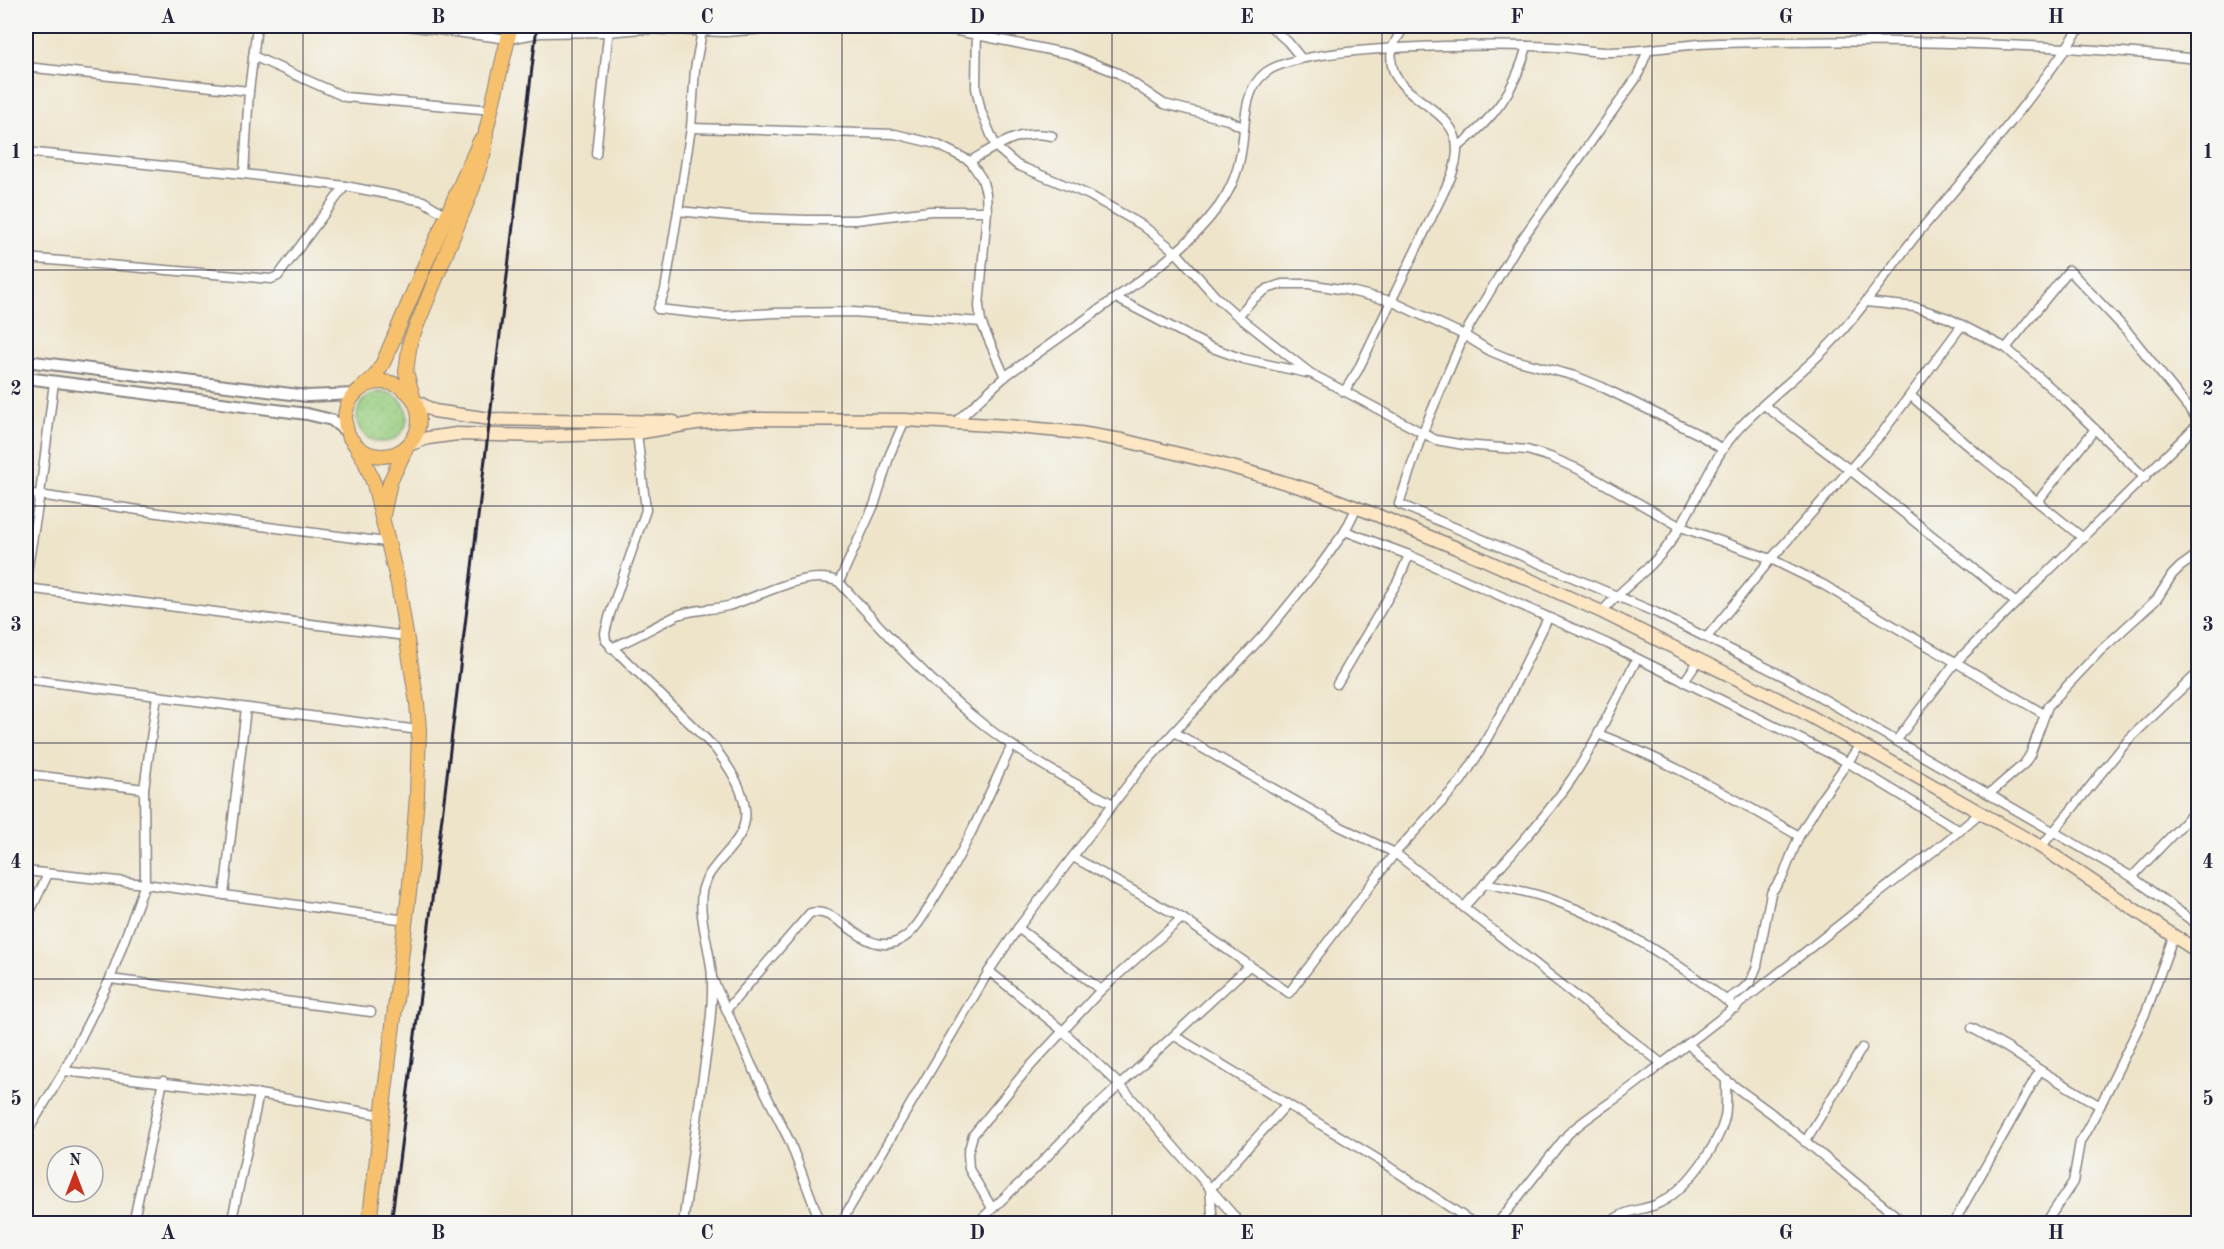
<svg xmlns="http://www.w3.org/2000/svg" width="2224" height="1249" font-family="'Old Standard TT',serif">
  <defs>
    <pattern id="grass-dots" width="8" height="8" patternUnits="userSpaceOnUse" patternTransform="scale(1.5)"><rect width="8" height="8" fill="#98ce80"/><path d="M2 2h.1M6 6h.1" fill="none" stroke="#83b170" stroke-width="1.8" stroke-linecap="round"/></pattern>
  </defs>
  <rect width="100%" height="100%" fill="#f6f6f2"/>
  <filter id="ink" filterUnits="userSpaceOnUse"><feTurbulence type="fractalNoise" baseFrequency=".0167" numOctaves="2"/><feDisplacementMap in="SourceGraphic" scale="12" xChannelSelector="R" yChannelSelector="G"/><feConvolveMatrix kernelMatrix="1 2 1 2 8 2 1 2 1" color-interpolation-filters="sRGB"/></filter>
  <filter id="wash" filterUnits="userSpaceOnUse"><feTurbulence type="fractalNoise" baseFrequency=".008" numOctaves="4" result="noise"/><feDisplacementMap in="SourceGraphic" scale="24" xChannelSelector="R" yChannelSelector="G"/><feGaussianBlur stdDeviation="1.35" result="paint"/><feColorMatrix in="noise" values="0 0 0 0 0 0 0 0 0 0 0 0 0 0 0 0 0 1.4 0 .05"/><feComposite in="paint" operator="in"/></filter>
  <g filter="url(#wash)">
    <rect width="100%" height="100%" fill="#eee4ca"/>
    <circle fill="url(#grass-dots)" stroke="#5d785e" stroke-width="1.5" cx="382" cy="417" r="25"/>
  </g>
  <g filter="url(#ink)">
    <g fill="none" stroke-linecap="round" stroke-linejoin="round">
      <defs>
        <g id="minor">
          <path d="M408,26L509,39L540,33L608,32L642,29L725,32L802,26"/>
          <path d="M703,26L695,69L691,128L678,211L665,290L658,309L723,316L775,313L853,312L981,322"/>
          <path d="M933,26L1069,54L1118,73L1164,104L1228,120L1244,128"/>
          <path d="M977,26L976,88L981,111L996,147L1017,165L1089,195L1142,225L1176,252L1214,295L1233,312L1310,373L1436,440L1464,445L1527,450L1550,457L1578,469L1681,527L1771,559L1822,584L2044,714"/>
          <path d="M1270,26L1288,42L1301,58"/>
          <path d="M1648,50L1637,77L1517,246L1464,335L1422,434L1399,504L1657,613L1789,679L2132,877L2198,925"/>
          <path d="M253,56L345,97L493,110"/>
          <path d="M26,67L249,91"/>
          <path d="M691,128L895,134L936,144L970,161L982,179L986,193L987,211L979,306L981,322L1005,377"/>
          <path d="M1457,148C1493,119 1515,91 1527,46"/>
          <path d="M26,152L244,174L345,186L423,201L446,215"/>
          <path d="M596,154L609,26"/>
          <path d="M970,161C999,145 1018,129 1052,136"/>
          <path d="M244,174L249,91L257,26"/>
          <path d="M678,211L750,218L807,220H856L930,211H987"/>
          <path d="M26,258L271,279L278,276L345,186"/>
          <path d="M1116,298L1210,347L1243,359L1307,373"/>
          <path d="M1866,302L1915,307L1948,318L2006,348L2067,402L2145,478"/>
          <path d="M1238,316L1253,299L1267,289L1282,284H1309L1346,290L1391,301L1464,335L1490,351L1507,358L1575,376L1602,387L1700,435L1722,449"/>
          <path d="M2006,348L2069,270L2127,331L2198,420"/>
          <path d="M1344,392L1358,370L1451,177C1454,169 1457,159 1457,150C1458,103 1383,100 1392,50C1393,42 1401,33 1405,26"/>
          <path d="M1911,396L1985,460L2083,538"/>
          <path d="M1764,405L1850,470L2015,602"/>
          <path d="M954,423C972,408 989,390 1007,375C1032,357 1058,339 1083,321C1131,286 1183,255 1219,206C1230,191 1238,171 1241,153C1246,128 1242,91 1265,73C1302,43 1501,44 1555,47C1572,47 1588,52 1605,52C1643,52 1681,44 1719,43C1879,39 2039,42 2198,59"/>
          <path d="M637,433L646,510L610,614L605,633L606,641L715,748C728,766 743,787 745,809C750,844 708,860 702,892C698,918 711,951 712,978C713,1013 707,1049 702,1083C696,1130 689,1177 683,1224"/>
          <path d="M26,493L158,513L386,542"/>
          <path d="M2038,501L2095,429"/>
          <path d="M1345,531L1357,507"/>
          <path d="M26,578L40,494L54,382"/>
          <path d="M839,582L875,503L890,454L905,420"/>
          <path d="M26,588L406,636"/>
          <path d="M1602,612C1622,587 1650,571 1669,544C1696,507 1709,459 1742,425C1770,396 1804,372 1832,342C1865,308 1889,268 1919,232C1976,165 2033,99 2081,26"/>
          <path d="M1707,637L1771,559L1882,433L1962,325"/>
          <path d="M611,648C634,639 655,626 678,615C693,609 712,610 728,606C760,597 808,567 839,582C886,634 933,686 989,729C1027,758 1070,781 1113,804"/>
          <path d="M26,679L419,730"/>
          <path d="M1684,682L1699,660"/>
          <path d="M1337,684L1398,581L1409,555"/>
          <path d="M1174,732L1341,827L1395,853L1661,1063"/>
          <path d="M1598,734C1669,761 1734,798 1799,836"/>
          <path d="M1896,741L1955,663L2198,424"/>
          <path d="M26,774L144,789"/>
          <path d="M1989,794L2024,764L2030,755L2048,706L2100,651L2157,599L2172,575L2180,567L2198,554"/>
          <path d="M2041,847L2129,739L2198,673"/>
          <path d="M1073,857L1182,918L1289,993L1395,853L1461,781L1479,753L1501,713L1548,618"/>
          <path d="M26,871L145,884L406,920"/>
          <path d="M2132,877L2198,808"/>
          <path d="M1485,883C1508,888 1531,892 1553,900C1620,924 1680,964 1736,1008"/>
          <path d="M224,895L246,708"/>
          <path d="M1464,907C1500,866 1539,826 1571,780C1597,742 1615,699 1637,659"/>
          <path d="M26,920L48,874"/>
          <path d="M1018,928L1101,990"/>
          <path d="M989,971L1063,1031L1120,1085L1241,1224"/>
          <path d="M110,979L371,1012"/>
          <path d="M713,980L751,1064L790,1142L821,1224"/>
          <path d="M1726,1000L1742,990L1751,981L1757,966L1771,893L1783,876L1799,836L1822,798L1860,745"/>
          <path d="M727,1009L810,913C835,906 857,944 884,944C892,945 902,940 909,934C920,924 927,910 935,897C966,849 988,796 1012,745"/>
          <path d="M1972,1028L2009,1049L2040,1070L2100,1106"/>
          <path d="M1175,1036L1379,1160L1475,1224"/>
          <path d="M1688,1044L1726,1080L1771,1113L1906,1224"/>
          <path d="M64,1071L259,1094L382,1115"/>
          <path d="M26,1134L64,1071L110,979L145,884L144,789L157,696"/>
          <path d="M1805,1142L1862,1048"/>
          <path d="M992,1208L969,1169L968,1153L973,1135L1024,1073L1101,990L1182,918"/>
          <path d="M133,1224L163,1081"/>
          <path d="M231,1224L259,1094"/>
          <path d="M840,1224L989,971L1018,928L1140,769L1270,628L1317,570L1345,531L1409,555L1608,644L1847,762L1960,831"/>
          <path d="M976,1224L1035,1169L1082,1120L1249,966"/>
          <path d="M1213,1224L1210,1189L1287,1104"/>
          <path d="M1497,1224L1568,1134C1589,1115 1614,1101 1637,1083C1718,1021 1798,958 1878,894C1912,867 1948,842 1981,812"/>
          <path d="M1609,1224C1622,1210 1639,1211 1655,1205C1684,1194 1718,1146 1725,1117C1727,1105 1726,1092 1726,1080"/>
          <path d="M1953,1224L2040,1070"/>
          <path d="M2045,1224L2073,1182L2080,1142L2100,1106L2146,1012L2174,935"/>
        </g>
        <g id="tertiary">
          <path d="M26,361L307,396L355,394"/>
          <path d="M26,378L307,414L332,420L348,433"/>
        </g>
        <g id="secondary">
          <path d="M414,400L434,411L490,419L674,422"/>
          <path d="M408,445L428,438L457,434L542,436L637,433L696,423L754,419L905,420L1008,426L1080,433L1122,440L1232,467L1313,491L1379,516L1483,559L1602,612L1794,707L2041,847L2198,952"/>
        </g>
        <g id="trunk">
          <circle cx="382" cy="419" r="37"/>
          <path d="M362,388L376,375L384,361L427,260L480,141"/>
          <path d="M414,400L406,372L410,342L473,187L485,148L486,131L511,26"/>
          <path d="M354,443L364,459L374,484L398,584L417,703L419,730L417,796L410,884L369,1224"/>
          <path d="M383,515L390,482L407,446"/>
        </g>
      </defs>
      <use href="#minor" stroke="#888382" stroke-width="11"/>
      <use href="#tertiary" stroke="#888382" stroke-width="14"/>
      <use href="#secondary" stroke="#888382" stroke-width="15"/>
      <use href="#trunk" stroke="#888382" stroke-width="16"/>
      <use href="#minor" stroke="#fff" stroke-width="8"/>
      <use href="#tertiary" stroke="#fff" stroke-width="10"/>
      <use href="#secondary" stroke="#fce6c4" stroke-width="12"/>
      <use href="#trunk" stroke="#f7c06c" stroke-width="14"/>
      <path stroke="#22223b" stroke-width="3" d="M391,1224L429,925L537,26"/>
    </g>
  </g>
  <path fill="none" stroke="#22223b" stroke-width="1.5" stroke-opacity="0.55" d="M303,26V1224M572,26V1224M842,26V1224M1112,26V1224M1382,26V1224M1652,26V1224M1921,26V1224M26,270H2198M26,506H2198M26,743H2198M26,979H2198"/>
  <rect width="2224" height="1249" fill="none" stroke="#f6f6f2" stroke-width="66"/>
  <g transform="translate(75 1174)"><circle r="28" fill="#f6f6f2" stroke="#a1a1a9" stroke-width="1.5"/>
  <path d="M0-4.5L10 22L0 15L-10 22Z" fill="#c8321e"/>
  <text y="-9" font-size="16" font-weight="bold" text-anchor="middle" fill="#22223b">N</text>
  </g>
  <rect x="33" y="33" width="2158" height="1183" fill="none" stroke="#22223b" stroke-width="2"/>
  <g font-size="20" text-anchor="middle" font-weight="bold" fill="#22223b">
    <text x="168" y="23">A</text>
    <text x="438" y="23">B</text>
    <text x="707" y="23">C</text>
    <text x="977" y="23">D</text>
    <text x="1247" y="23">E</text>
    <text x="1517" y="23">F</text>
    <text x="1786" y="23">G</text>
    <text x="2056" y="23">H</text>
    <text x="16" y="158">1</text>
    <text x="2208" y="158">1</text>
    <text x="16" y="395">2</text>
    <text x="2208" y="395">2</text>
    <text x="16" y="631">3</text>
    <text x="2208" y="631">3</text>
    <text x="16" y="868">4</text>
    <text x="2208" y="868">4</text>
    <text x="16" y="1105">5</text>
    <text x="2208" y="1105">5</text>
    <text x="168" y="1239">A</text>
    <text x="438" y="1239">B</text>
    <text x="707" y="1239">C</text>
    <text x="977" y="1239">D</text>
    <text x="1247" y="1239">E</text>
    <text x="1517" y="1239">F</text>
    <text x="1786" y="1239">G</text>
    <text x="2056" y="1239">H</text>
  </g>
</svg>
